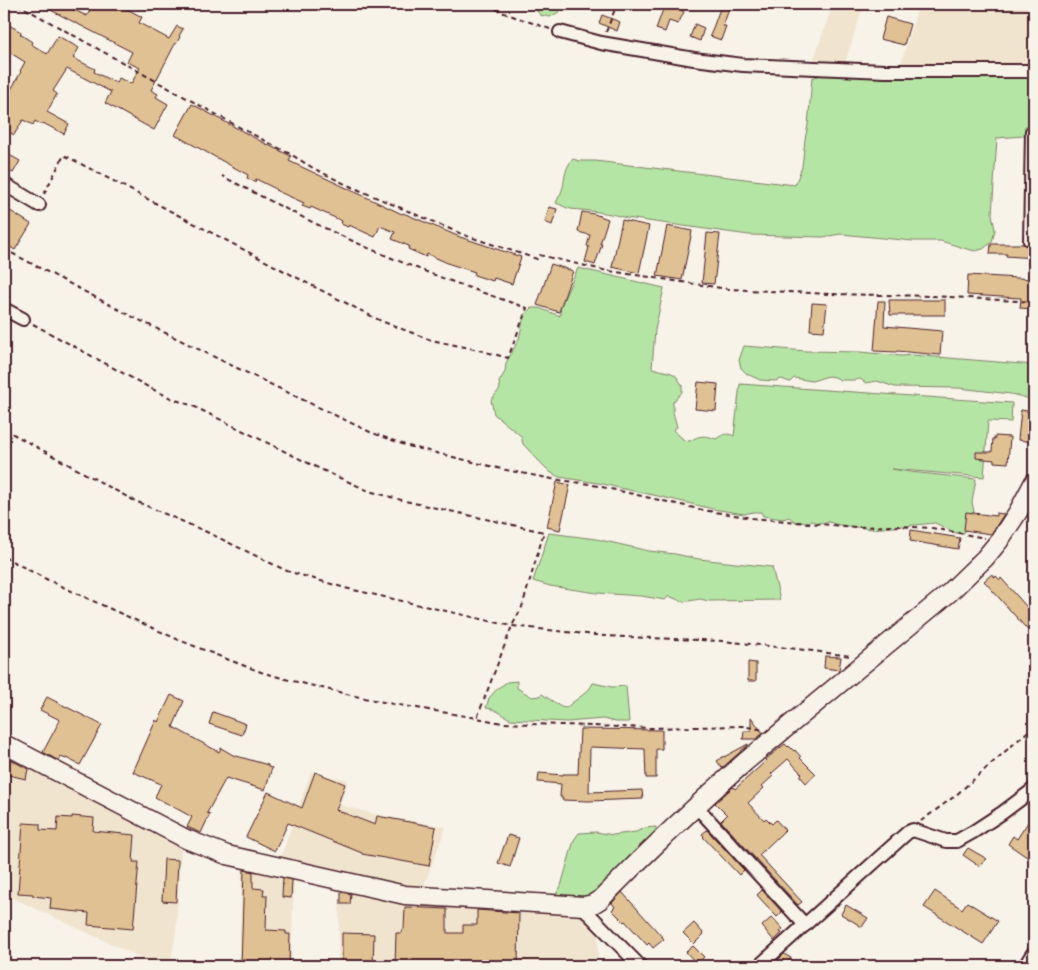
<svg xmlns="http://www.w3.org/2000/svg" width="1038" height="970" font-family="'Shantell Sans',sans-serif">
  <rect width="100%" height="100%" fill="#f7f3e8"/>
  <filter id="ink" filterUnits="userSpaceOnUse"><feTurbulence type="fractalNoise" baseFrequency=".02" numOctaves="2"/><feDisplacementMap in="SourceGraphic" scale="10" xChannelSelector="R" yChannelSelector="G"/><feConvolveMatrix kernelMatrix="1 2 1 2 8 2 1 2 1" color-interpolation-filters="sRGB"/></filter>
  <g filter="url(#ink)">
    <g fill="#f0e4ce">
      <path d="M833,4H864L844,66L811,67Z"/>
      <path d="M919,4H1034V66H900Z"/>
      <path d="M6,752L181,845L176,932L170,966H146V960L4,894V754Z"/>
      <path d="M311,772L348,780L340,805L374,814L446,827L423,888L315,867L280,859Z"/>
      <path d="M242,867L294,877L291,966H239Z"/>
      <path d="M340,886L580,913L598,930V966H338Z"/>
    </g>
    <g fill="#b5e5a5" stroke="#808268">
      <path d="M532,4H562L559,12L550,17L540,15Z"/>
      <path d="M824,74L894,78L906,76L937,78L959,76L1007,75L1032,78L1031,126H1025L1024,136L997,138L992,214L995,230L992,242L983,249L975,251L967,249L941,241H913L841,234L823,237L749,235L626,218C608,212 589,211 571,209C566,208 561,205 556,203C558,198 562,192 563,187C565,177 565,167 573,159L579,161H595L795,185L802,167L805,139L808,125L812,78Z"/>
      <path d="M578,268L664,288L655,330L652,368L672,373L677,377L682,385V392L673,402V412L677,427L673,430L684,440L690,441C699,435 706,435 716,439C722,435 727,432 734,436L740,384L1012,403L1011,422L988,421L984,477L892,469L910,472L976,479L972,502L974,512L964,533H956L935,523L872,529L839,525L828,522L819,523L811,521L799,523L794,521L789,517L783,519L763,516L761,512H753L744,514L713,509L658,496L619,488L604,484L559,477L550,472L537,459L523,444L521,436L494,414L491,400L500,389L499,382L505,372L506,363L519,339L524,316L531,308H539L560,316L561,305Z"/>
      <path d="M744,346L806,351L860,352L902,356L912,355L1034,365V398L1031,399L1011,394L959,388L895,387L877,381L866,383L860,379L855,380H840L835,377L828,376L812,381L794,378L790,382L781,379L775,381L760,380L747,374L741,368L739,360Z"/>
      <path d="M549,533L596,539L649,551L675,554L699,559L772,567L780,600L709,601L700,599L683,602L669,596L665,600L641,596L597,593L550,586L533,581Z"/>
      <path d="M517,681V688L532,697L540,696L542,694L561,707L566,708C574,700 589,693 593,683L612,687L626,686L629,722H616L603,719L567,722L510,719C501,714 497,709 486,708L489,698L498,688L507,682Z"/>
      <path d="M656,827V835L597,898L555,896L561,886L574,840L579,833L596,832L613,835L636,832L645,828Z"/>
    </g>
    <g fill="#e0c193" stroke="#4a1f2b">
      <path d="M39,4H72L70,8L87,16L93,4H130L127,9L142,17L139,23L169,39L177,26L183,29L179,36L180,37L176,44H175L151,90L158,94L156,97L168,104L154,130L105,103L111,92L67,69L53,91L57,94L47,112L69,124L64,134L43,123L42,125L35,121L33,125L23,120L14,135L9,132L4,141V90L9,93L21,72L20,71L25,62L4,49V22L21,32L20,34L32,42L31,44L47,54L58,36L79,48L73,58L95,69L94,72L116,83L119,78L131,84L140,68L127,62L132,52Z"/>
      <path d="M665,4H685L682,11L684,12L678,24L669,21L665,32L656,29Z"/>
      <path d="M721,6L729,9L723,26H726L721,40L710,36Z"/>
      <path d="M602,15L620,22L617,31L599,23Z"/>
      <path d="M886,17L910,24L904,45L880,39Z"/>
      <path d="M695,24L704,28L700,41L690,37Z"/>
      <path d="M192,104L266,144L291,156L289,161L402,214L403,213L460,237L521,257L512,284L494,278L493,281L474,275L475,272L450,264L427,254L426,257L408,249L409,246L392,239L395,232L380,226L375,237L349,225L348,227L341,224L342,221L311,207L310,209L302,206L304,203L275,190L276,189L256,179L255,182L247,178L248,175L175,135Z"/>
      <path d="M4,152L20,161L13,173L4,168Z"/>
      <path d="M4,207L31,224L15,250L4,243Z"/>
      <path d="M549,207L557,209L552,225L545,222Z"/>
      <path d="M582,212L594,214L608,219L600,244H602L595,265L585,262L589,247L587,246L590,235L578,232Z"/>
      <path d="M622,220L649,226L639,273L612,267Z"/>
      <path d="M667,226L692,231L682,280L657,276Z"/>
      <path d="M707,233L720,234L714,284L702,283Z"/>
      <path d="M991,244H1023L1026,246L1034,247V258L1006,256L1007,254H990Z"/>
      <path d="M551,264L573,271L559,312L537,305Z"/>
      <path d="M968,275L1034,279L1033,309L1020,308L1021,298L967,295Z"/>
      <path d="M889,300H945V315H890Z"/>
      <path d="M878,301H885L884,326L942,331L940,355L897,351L896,352L874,351Z"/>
      <path d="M812,303L827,304L824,331L810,330Z"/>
      <path d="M698,382L718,384L716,411L695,409Z"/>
      <path d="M1021,410L1034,412V442L1018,440Z"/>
      <path d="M995,436L1010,437L1008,463L994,462V460L976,458V452H992L993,438L995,439Z"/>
      <path d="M557,482L570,485L560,530L547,527Z"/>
      <path d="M966,512L996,516V513L1004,514L991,534L964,530Z"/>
      <path d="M911,530L960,538L958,549L910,541Z"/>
      <path d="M992,574L995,578L996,576L1000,580L1001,578L1034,615V637L984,581Z"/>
      <path d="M825,656L841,657L839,670L824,668Z"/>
      <path d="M748,662L756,663V681H748Z"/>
      <path d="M171,695L184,701L173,727L219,752L221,748L233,755L268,765V767L272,768L265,790L226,778L207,813L210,814L201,833L187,827L192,817L155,797L161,784L133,772L156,720L158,722Z"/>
      <path d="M47,697L102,725L80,765L66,758V759L61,757L59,761L43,752L60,720L40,710Z"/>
      <path d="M213,712L246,724L242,735L209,724Z"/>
      <path d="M751,717L762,732H764L756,739H743L744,731H751Z"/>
      <path d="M580,729L662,730V749H656V778H646L645,749L590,747L589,792L642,790L643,799L588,801L562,800V797H560L561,784L538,782L539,773L563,775V774H578Z"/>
      <path d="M748,744V745L722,768L717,761L724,756V757Z"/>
      <path d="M785,744L788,747L789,746L794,751L795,750L801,757L800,758L816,774L806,783L800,776L802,774L788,759L771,774L773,776L762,786L764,788L748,803L764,820L766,818L772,824L776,820L785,830L759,855L802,902L798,905L721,821L727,815L715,803L733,787L735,789L767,760L766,759Z"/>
      <path d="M5,758L9,759L28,769L26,779L4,774Z"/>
      <path d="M315,772L345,784L336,810L375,825L377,816L436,827L429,866L362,854V853L288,823L275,851L246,837L268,792L302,808Z"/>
      <path d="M1034,813V862L1008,844L1013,836L1017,839Z"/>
      <path d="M72,816L94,818L93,831L135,835L133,862H139L133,929L88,925L89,913L50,909L51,898L33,896V894L18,893L23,823L40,824V830L57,831L58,817L72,818Z"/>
      <path d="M707,830L744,870L739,875L703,837L704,836L702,834Z"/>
      <path d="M508,835L519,838L510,867L498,863Z"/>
      <path d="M968,848L987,859L979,866L963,855Z"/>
      <path d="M164,859L178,860L176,902L162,901Z"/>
      <path d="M244,870L253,872V888L264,889L263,895H267L266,930L286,931V934H290L289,966H241Z"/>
      <path d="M283,878L292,880L291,898L282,897Z"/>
      <path d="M762,890L782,912L777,917L757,895Z"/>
      <path d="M935,891L962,909L967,902L998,921L983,944L924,907Z"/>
      <path d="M341,892L351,894L350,904H341Z"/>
      <path d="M622,892L664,939L653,948L649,943L647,945L625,921L624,922L612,910L615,907L612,903Z"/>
      <path d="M846,905L868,918L862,927L841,914Z"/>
      <path d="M405,907L447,909V933H463V925H477V910L519,913L518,966H395L396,933H401L402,929H404Z"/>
      <path d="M772,917L783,929L780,932L782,933L774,941L762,926Z"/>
      <path d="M694,923L704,934L694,944L683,933Z"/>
      <path d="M342,933L374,934L373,966H342Z"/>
      <path d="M693,946L704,957L697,964L686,952Z"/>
      <path d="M784,954L791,958L786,966H775L780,958Z"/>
    </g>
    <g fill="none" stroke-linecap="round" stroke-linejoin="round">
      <defs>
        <path id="lane" d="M1034,131H1029L1027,241L1034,242"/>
        <g id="street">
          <path d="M560,32L601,43L648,51L694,59L743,65L885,71H1034"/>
          <path d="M4,184L39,205"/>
          <path d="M4,309L23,319"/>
          <path d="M696,806L805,925"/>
          <path d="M584,906L589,914L640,966"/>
          <path d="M759,966L908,832L913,830L946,841H957L973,832L1002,813L1034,789"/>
          <path d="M1025,966L1031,956L1034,952"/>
        </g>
        <path id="secondary" d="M4,744L186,839L227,855L405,895L584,906L593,904L601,899C647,852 695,806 745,762L949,593L985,558L999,541L1018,512L1034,482"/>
      </defs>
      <use href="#lane" stroke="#4a1f2b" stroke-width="10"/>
      <use href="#street" stroke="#4a1f2b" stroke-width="16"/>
      <use href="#secondary" stroke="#4a1f2b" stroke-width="21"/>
      <g stroke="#4a1f2b" stroke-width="2" stroke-dasharray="5 4" stroke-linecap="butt">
        <path d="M17,4L237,126L292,155L313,168L345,184L464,235L537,259L539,255L603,270L728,289L831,294L933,296L1034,302"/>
        <path d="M487,4L504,13L550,29"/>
        <path d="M606,32L617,4"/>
        <path d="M44,194L64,155L309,284L381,321L431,340L479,350L508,358L527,308C475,290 423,272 373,250C322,228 272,202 222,176"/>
        <path d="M4,249L129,315L243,371L370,432L408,446L506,470L552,479L589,484L703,510L752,518L855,527L893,526L932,528L985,538"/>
        <path d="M33,324L152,389L173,399L193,406L320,469L369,491L405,501L544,532L522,607L512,626L477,718"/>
        <path d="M4,429L133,500L209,533L287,571L345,588L512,626L604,636L722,641L797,649L851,656"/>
        <path d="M4,557L48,580L91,600L179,640L229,660L261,672L289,680L355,696L393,704L477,718L502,723L651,728L742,726L764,730"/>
        <path d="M921,821L955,796L1034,726"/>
      </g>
      <use href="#lane" stroke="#f7f3e8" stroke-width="6"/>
      <use href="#street" stroke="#f7f3e8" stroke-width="12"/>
      <use href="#secondary" stroke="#f7f3e8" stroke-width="18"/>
    </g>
  </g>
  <rect width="1038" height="970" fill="none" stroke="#f7f3e8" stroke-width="20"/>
  <rect x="10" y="10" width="1018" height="950" fill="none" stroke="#4a1f2b" stroke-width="2" filter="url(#ink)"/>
</svg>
